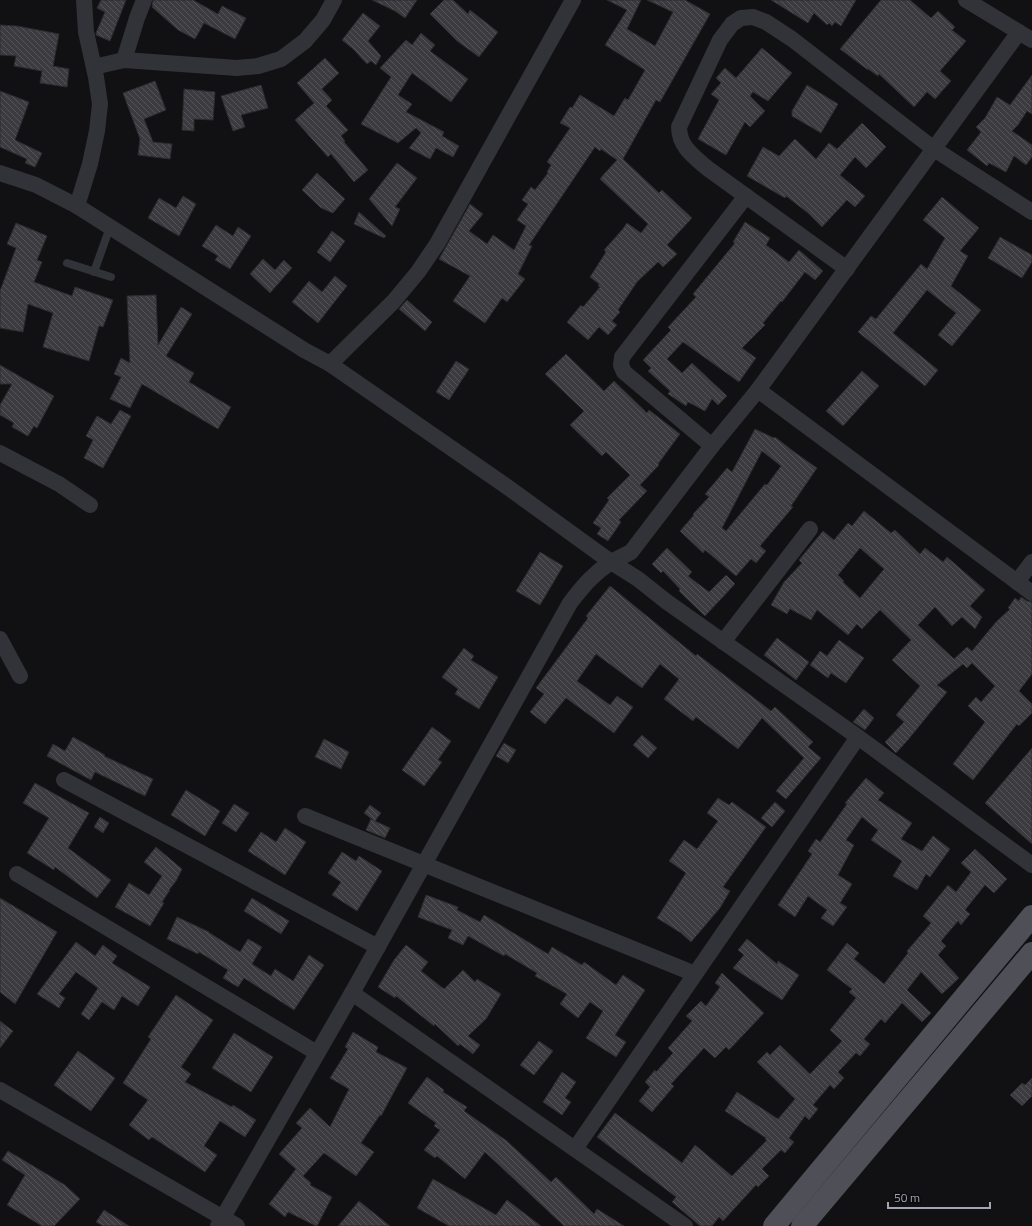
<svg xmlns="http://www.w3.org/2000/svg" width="1032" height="1226" font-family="'Titillium Web',sans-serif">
  <defs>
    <pattern id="building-back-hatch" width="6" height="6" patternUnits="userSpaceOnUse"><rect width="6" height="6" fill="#3b3b40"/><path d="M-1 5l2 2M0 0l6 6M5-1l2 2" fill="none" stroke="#545459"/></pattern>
  </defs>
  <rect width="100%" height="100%" fill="#111113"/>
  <g fill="url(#building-back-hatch)" stroke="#2c2b2f" fill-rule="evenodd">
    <path d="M101,0H126L110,41L96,35V33L105,12L97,8Z"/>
    <path d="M153,0H193L218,14L222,6L246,18L235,39L204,23L195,39L178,30L152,7Z"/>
    <path d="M372,0H417L405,18L395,11Z"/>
    <path d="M444,0H453L468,14L470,10L498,32L479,57L457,41L430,14Z"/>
    <path d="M607,0H641L627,29L655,46L673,12L647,0H685L710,14L660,102L656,100L623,159L659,193L662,190L692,218L667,245L677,254L663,267L658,262L637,282L618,310L620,312L612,321L617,325L608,335L599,327L588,340L567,322L581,305L583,307L600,287L598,286L599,284L590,277L606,252L604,250L622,230L627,223L641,233L648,224L600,179L604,174L617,160L601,149L600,151L595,147L529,245L532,246L518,274L525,279L507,302L502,298L485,323L453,301L470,276L439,259L470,204L483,214L469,231L487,244L493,235L514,250L526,226L517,220L528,204L522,200L531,187L535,190L548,173L547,172L551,165L547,162L570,128L560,123L570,107L572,108L580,95L614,116L625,98L628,100L645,70L605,45L627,10Z"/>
    <path d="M771,0H856L841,26L835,22L832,26L829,23L827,25L814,13L808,23Z"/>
    <path d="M881,0H910L931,18L938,11L955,27L952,30L966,41L940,71L951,81L935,99L927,92L914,107L879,74L878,76L868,69V70L840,49Z"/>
    <path d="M363,13L380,26L368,41L381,56L376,65L371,61L367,64L353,49L342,40Z"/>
    <path d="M0,25L17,26L59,34L53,66L69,69L67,87L40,83L42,71L14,66L16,56L0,55Z"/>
    <path d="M421,33L435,45L430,51L468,79L451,102L412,73L398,95L412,104L406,112L444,132L442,136L459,146L453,157L436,148L430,159L409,148L421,133L416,128L398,143L361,124L391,77L380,68L406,40L412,45Z"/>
    <path d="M762,48L792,73L768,101L753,92L750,96L765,111L750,127L745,122L726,155L698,139L719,100L711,94L721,83L716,78L725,68L736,78Z"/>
    <path d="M325,58L339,73L322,89L332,100L326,106L348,130L341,136L345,141L344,142L368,170L354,182L331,154L328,157L295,120L314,103L297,83Z"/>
    <path d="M1032,75V114L1027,111L1018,125L1012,131L1032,145V157L1026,165L1014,156L1006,172L989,163L987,166L967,150L981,132L976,127L985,118L997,97L1010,105Z"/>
    <path d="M155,81L166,110L144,119L153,142L172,144L170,159L138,155L140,139L123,93Z"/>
    <path d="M261,85L268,108L241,115L245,127L233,131L221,96Z"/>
    <path d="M807,85L838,104L821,133L792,116V111Z"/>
    <path d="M184,89L215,92L213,120L194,119V131L182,130Z"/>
    <path d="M0,91L29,102L15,140L42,153L35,167L25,163L27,159L0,147Z"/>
    <path d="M862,123L886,147L866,168L855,157L840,175L865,196L855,207L847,200L822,227L808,213L786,196L785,198L747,176L763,147L779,156L795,139L816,159L829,143L837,149Z"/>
    <path d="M397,163L417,178L395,207L400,209L392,226L369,199Z"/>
    <path d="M317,173L345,199L333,213L321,208L302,190Z"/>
    <path d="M183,196L196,204L179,236L148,218L159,198L176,208Z"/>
    <path d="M942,197L979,228L960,251L968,256L951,286L981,310L952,346L938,335L956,313L927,290L893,333L938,370L925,386L858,332L871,316L876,319L921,264L927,269L945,238L923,220Z"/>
    <path d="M359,212L386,236L384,238L354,224Z"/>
    <path d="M745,222L770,238L766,245L789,262L799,250L823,271L815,280L805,272L782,302L781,301L763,323L765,325L742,348L756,358L739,382L683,342L667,359L682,373L692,363L727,396L718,405L712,399L705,411L688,402L686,406L668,394L670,391L648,371L651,368L643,360L671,330L668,327L696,297L693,294L735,243L733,242Z"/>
    <path d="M16,223L47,236L37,260L42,262L34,282L72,296L75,287L113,300L103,327L99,326L89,361L43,347L53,313L28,304L23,332L0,328V291L16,248L7,244Z"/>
    <path d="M216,225L233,236L238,227L251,236L230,269L215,260L218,256L202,246Z"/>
    <path d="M332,231L345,241L330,262L317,252Z"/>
    <path d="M1000,237L1032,255V262L1022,278L988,258Z"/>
    <path d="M263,259L275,270L284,260L292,268L270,293L250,274Z"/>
    <path d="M335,276L347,286L318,323L292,302L309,281L322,292Z"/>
    <path d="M156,295L158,345L181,307L192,314L166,356L194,373L189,382L231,407L218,429L142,384L130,408L110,399L121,377L114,374L121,358L130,363L127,296Z"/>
    <path d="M407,300L432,322L425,331L399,309Z"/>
    <path d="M566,354L604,391L614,381L647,413L649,410L680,434L658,464L659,465L640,485L647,491L619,520L621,522L608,541L597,534L601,528L593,523L609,500L607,498L630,475L606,452L602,456L570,425L584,411L545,374Z"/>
    <path d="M456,361L469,369L449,400L436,392Z"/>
    <path d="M0,365L54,396L37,428L34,426L28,436L12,427L14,423L0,415V405L12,384H0Z"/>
    <path d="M862,371L879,386L843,426L826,411Z"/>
    <path d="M120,410L131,416L103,468L84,458L93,440L86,436L97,416L111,424Z"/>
    <path d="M755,429L774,438L775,437L797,454L817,468L791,506L793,507L760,546L766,551L756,563L751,559L736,576L705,550L703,553L680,531L694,515L693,514L709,497L705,494L727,468L732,472ZM762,451L781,466L767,485L765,484L726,531L722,528Z"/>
    <path d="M864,511L891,533L895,530L920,554L925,548L943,562L947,557L985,590L970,606L982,617L975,629L962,617L952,626L935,607L918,625L954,659L967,647L972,651L996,622L1010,609L1008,608L1015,598L1019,601L1021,597L1027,601L1032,602V674L1019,691L1032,704V713L1019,726L1017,724L973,780L953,764L985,722L968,706L976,697L981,702L995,686L972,663L967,668L963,664L937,685L947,692L907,741L896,753L885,742L904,722L896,715L920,686L892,660L911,640L880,610L862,629L857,624L848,635L817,610L811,620L790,609L787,614L771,605L784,582L802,563L799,560L823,531L834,540L848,523L852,526ZM860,548L884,569L860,598L843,582L844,581L838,575Z"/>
    <path d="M667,548L692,572L688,576L709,592L726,575L735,584L705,616L679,591L680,589L663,571L661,573L652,564Z"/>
    <path d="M540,552L563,566L540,605L516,591Z"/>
    <path d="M610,586L696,656L697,654L771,711L775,707L813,742L808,747L821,758L786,799L776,791L804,758L762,718L738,749L696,717L693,721L664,699L679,679L660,664L642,688L596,654L577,681L610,705L617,696L633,707L614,733L566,698L545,724L530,712L544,694L536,688L588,618L586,616Z"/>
    <path d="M777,638L809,662L796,680L764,655Z"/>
    <path d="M839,640L864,658L846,683L831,673L828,678L810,665L820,651L827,656Z"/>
    <path d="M464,648L474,656L471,660L498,677L479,709L455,694L458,689L442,677Z"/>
    <path d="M864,709L874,718L865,730L853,722Z"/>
    <path d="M432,727L451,741L438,760L442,762L424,786L402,770Z"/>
    <path d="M642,735L657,748L648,758L633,745Z"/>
    <path d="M73,737L105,755L104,756L153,779L145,796L95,772L91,780L47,756L53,744L65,751Z"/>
    <path d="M324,739L349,752L341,769L315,757Z"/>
    <path d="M504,743L516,750L508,763L496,756Z"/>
    <path d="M1032,748V844L985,803Z"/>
    <path d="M866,778L884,793L878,800L912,823L901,839L922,851L933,836L950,849L930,877L926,874L917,890L893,876L902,861L871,840L878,830L862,817L846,840L854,845L838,875L852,884L840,903L847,907L833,926L821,918L827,910L808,896L795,917L778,905L812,854L808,851L816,839L820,842L847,804L845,803Z"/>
    <path d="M35,783L89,813L68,848L111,880L97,898L55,867L54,870L27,853L49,818L23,803Z"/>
    <path d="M186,790L220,811L205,836L171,815Z"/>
    <path d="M718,798L729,805L732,802L766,827L723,887L730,891L720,908L691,942L681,933L657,918L686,873L669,861L684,840L697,849L718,821L707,813Z"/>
    <path d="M775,802L785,811L772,827L761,818Z"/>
    <path d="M234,804L249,813L236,832L222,823Z"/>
    <path d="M370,805L381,813L375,821L390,828L385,838L366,830L371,819L373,820L364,813Z"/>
    <path d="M100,817L109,823L103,833L94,827Z"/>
    <path d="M285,828L306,842L285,875L248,851L261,832L276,842Z"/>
    <path d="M156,847L182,869L176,881L169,890H170L162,902L164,903L150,926L115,907L129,883L149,895L162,876L144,862Z"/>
    <path d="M975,849L1007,879L994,893L985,885L965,910L970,914L961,925L958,921L941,941L946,946L938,955L959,978L942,994L921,972L907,990L931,1013L922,1022L902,1003L885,1023L881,1019L864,1039L870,1044L860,1056L856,1053L838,1072L844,1078L834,1089L830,1085L813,1105L818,1109L809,1120L805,1116L789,1138L794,1142L785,1153L781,1150L762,1169L769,1176L758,1187L756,1185L723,1221L719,1217L712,1226H700L672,1202L676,1197L597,1137L615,1113L682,1163L695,1145L732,1176L767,1140L765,1139L766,1138L725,1111L737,1092L778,1119L795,1099L757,1062L767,1052L770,1055L780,1045L810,1074L842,1041L830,1030L856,998L849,992L852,989L827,970L847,943L859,953L854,959L884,984L908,953L907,951L931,923L923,916L948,885L956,892L971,872L961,863Z"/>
    <path d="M342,852L356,861L359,856L382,871L357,911L332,895L341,882L328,873Z"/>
    <path d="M426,895L458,907L457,910L480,922L484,915L548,954L552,947L582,965L584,962L616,985L623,975L645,990L615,1035L626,1042L616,1057L586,1038L603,1011L590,1002L578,1018L560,1004L567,994L535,976L537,973L505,954L504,956L468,936L463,945L448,938L452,930L418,917Z"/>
    <path d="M0,898L57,932L15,1004L0,992Z"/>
    <path d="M252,898L289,921L281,934L244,911Z"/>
    <path d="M177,917L209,932H208L240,952L248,939L262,947L252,964L271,976L275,969L293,981L309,955L324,965L294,1010L244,978L238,987L223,978L228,970L199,952L198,954L167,939Z"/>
    <path d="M747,939L777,964L778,961L799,975L782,1000L733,968L744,955L738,950Z"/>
    <path d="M76,942L95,956L103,945L117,956L112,963L150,987L138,1006L122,996L114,1010L102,1002L89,1020L81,1014L98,988L76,972L59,994L65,998L59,1008L37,994Z"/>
    <path d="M406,945L428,962L421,971L444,989L463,970L475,982L477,979L501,994L486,1019L468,1036L480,1045L473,1054L460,1044L458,1046L435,1024L434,1026L396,996L395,998L378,987L394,960Z"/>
    <path d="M722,973L764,1013L729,1050L726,1047L715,1058L704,1048L671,1084L674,1086L652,1112L639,1101L650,1087L645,1082L655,1070L656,1072L673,1053L668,1048L692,1021L686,1016L701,1001L706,1006L720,987L715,983Z"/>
    <path d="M176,995L213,1020L181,1067L191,1074L185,1082L232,1107L233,1105L256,1120L245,1137L220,1121L204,1146L217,1155L205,1172L152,1137L149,1140L129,1125L148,1100L123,1083L151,1039L148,1037Z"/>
    <path d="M0,1021L13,1031L0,1048Z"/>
    <path d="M353,1032L378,1047L376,1052L407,1068L381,1116L380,1115L361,1143L374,1152L356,1176L324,1153L303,1176L311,1183L310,1185L332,1197L317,1226H316L288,1212L285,1217L269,1204L296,1169L279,1154L302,1128L296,1123L310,1108L330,1127L349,1089L330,1078L348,1049L345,1047Z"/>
    <path d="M234,1033L273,1057L251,1092L212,1068Z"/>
    <path d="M539,1041L553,1051L534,1075L520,1065Z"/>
    <path d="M78,1051L115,1078L91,1111L54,1085Z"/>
    <path d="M562,1072L576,1082L565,1098L571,1102L562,1115L543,1102Z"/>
    <path d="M427,1077L444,1090L443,1092L467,1107L464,1111L507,1141L551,1182L556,1177L594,1214L597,1209L624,1226H564L485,1152L465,1179L437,1156L435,1158L424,1150L440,1130L434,1126L436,1123L408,1103Z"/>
    <path d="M1032,1078V1096L1022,1106L1010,1095L1022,1083L1025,1085Z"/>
    <path d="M8,1151L65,1185L80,1199L54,1226H42L7,1205L25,1175L2,1160Z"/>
    <path d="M433,1179L496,1215L507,1200L541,1226H449L417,1208Z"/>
    <path d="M359,1201L390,1226H338Z"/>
    <path d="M104,1210L129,1226H103L96,1222Z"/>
  </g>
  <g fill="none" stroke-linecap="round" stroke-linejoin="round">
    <g stroke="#323338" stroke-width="8">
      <path d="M67,263L111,277"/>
      <path d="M94,272L110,227"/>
    </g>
    <g stroke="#323338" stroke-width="16">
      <path d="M966,0L1032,40"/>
      <path d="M1019,32L758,390L712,446L631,552L611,562L638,579L667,602L858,737L1032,865"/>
      <path d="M124,60L137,18L144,0"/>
      <path d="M94,67L124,60L237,68L258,66L281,59L305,41L323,20L334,0"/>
      <path d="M0,173L36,185L77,206L304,350L330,364L393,302L418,272L437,244L573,0"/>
      <path d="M77,206L90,164L97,131L100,104L96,77L86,32L84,0"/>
      <path d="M847,269L707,168C693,156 679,146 679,127L720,40L732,24L741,18L753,17L766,22L792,39L934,149L1032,212"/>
      <path d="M758,390L1032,593"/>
      <path d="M712,446L624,372L621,365L622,357L746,196"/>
      <path d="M0,453L59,484L90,505"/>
      <path d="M1017,582L1032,562"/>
      <path d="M0,639L20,676"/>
      <path d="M723,642L810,529"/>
      <path d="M64,780L378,947"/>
      <path d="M305,816L695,974"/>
      <path d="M17,874L317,1053"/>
      <path d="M352,993L685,1226"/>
      <path d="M0,1090L237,1226"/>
      <path d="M575,1149L858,737"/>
      <path d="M218,1226L352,993L570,603C583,586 593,574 611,562L506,486L330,364"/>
    </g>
    <g stroke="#4e4f57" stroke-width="22">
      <path d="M774,1226L1032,916"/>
      <path d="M802,1226L1032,953"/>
    </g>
  </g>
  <path d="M888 1202v6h102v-6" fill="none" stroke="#a2a6b4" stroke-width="2"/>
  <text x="894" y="1202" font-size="12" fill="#a2a6b4" stroke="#0c0c0e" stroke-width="3" paint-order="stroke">50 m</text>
</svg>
